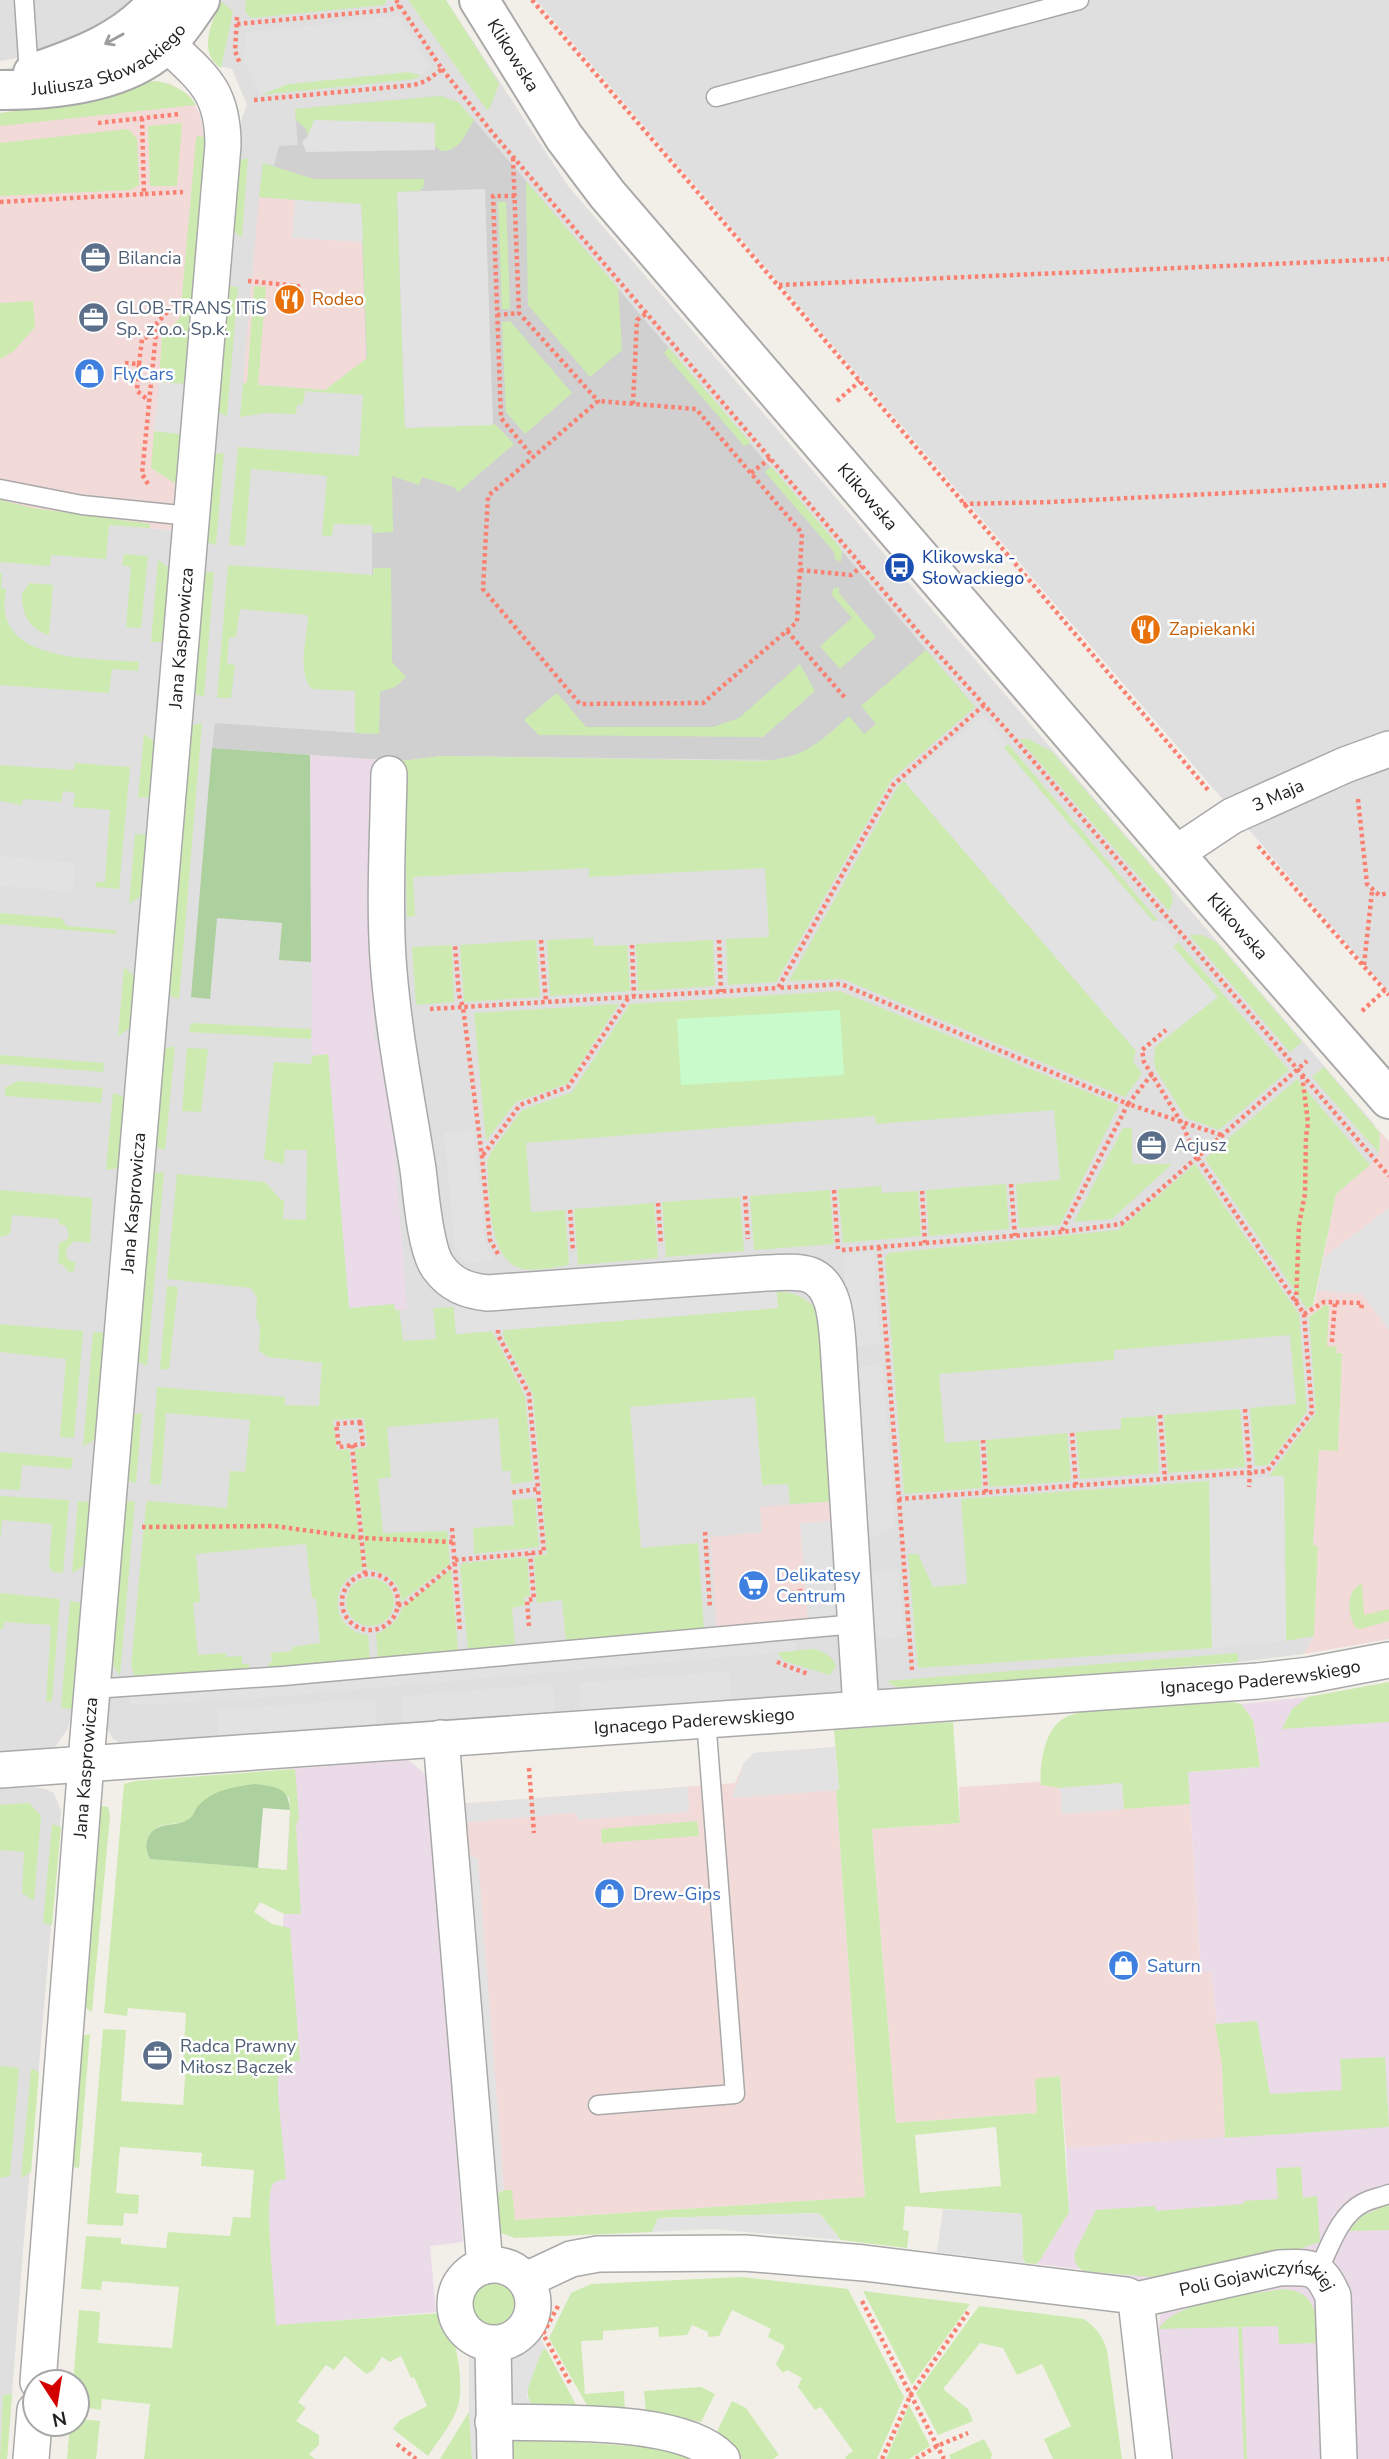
<svg xmlns="http://www.w3.org/2000/svg" width="1389" height="2459" font-family="'Nunito Sans',sans-serif">
  <rect width="100%" height="100%" fill="#f2efe9"/>
  <g fill="#e0dfdf">
    <path d="M0,0H146L66,49L0,61Z"/>
    <path d="M222,0H446L568,186L1375,1125L1379,1154L1370,1165L1336,1194L1313,1305H1325L1314,1636L1304,1654L1238,1662L904,1689L126,1745L113,1739L106,1725L237,161L242,117L247,105L232,69L219,66L210,56L209,33Z"/>
    <path d="M536,0H1389V993Z"/>
    <path d="M0,515L172,530L73,1709L68,1728L56,1746L47,1751L0,1755Z"/>
    <path d="M32,1787L46,1789L54,1793L61,1811L23,2251L7,2459H0V1789Z"/>
  </g>
  <g fill="#f2dad9">
    <path d="M157,81L171,84L190,96L200,115L205,140L172,530L0,515V113L67,104Z"/>
    <path d="M259,197L361,204L367,358L325,390L243,383Z"/>
    <path d="M1375,1125L1389,1142V1639L1304,1654L1314,1636L1318,1547L1313,1546L1319,1450L1338,1451L1342,1353H1336L1327,1347L1325,1306L1309,1317L1307,1309L1314,1305L1336,1194L1370,1165L1379,1153L1380,1133Z"/>
    <path d="M840,1501L843,1550L833,1561L838,1616L808,1619L796,1623L717,1628L710,1537L762,1532L760,1507Z"/>
    <path d="M835,1747L836,1791L865,2197L515,2220L504,2190L458,1804L735,1783L744,1763L754,1753Z"/>
    <path d="M1188,1772L1201,1972H1211L1222,2065L1225,2138L1066,2148L1060,2076L1037,2113L896,2123L872,1829L960,1823L959,1787Z"/>
  </g>
  <g fill="#ebdbe8">
    <path d="M310,755L401,761L404,778L407,889L382,890L374,906V1041H386L407,1309L395,1310L394,1305L349,1309L328,1055L312,1056Z"/>
    <path d="M1389,1682V2459H1173L1155,2345L1160,2320L1159,2307L1127,2279L1080,2269L1036,2264L1069,2212L1066,2148L1225,2137L1222,2065L1211,1972H1201L1188,1772L1260,1767L1253,1720L1241,1704L1308,1697Z"/>
    <path d="M408,1760L422,1771L427,1777L429,1785L463,2242L430,2246L436,2312L252,2328L278,2005L290,1810V1769Z"/>
  </g>
  <path fill="#d0d0d0" d="M441,96L458,102L474,120L975,707L892,779L842,723L816,746L804,753L775,760L442,756L401,761L212,748L215,723L372,734V525L361,205L259,197L263,163L274,166L279,146L298,145L295,109Z"/>
  <g fill="#cdebb0" fill-rule="evenodd">
    <path d="M246,0H386V2L384,5L251,18L245,11Z"/>
    <path d="M408,0H446L499,84L490,108L487,110Z"/>
    <path d="M221,1L233,12L221,68C197,53 212,21 221,1Z"/>
    <path d="M408,72L421,75L415,79L260,95L288,84Z"/>
    <path d="M157,81C174,85 186,90 196,105L0,126V113L67,104L142,82Z"/>
    <path d="M441,96L458,102L474,120C465,135 460,151 441,151L435,146V123L312,128L308,136L306,129L296,120L295,109Z"/>
    <path d="M182,123L177,186H150L148,126Z"/>
    <path d="M128,129L137,139L139,185L131,190L0,196V143Z"/>
    <path d="M198,136L204,137L205,140L185,384L159,382L162,336L180,318L196,139Z"/>
    <path d="M248,158L242,237L239,236L233,229L237,161Z"/>
    <path d="M263,163L314,179H424L423,188L419,191L397,192L405,428L495,424L514,444L458,492L454,487L422,477L419,485L392,476L393,532L373,533L372,525L334,524L332,536H322L327,476L251,469L245,546L229,545L238,447L359,456L363,395L305,391L303,404L297,405L296,414L266,413L240,417L243,383H247L254,286L266,287L258,385L325,390L367,358L361,205L259,197Z"/>
    <path d="M526,181L618,288L622,350L590,377L528,305Z"/>
    <path d="M498,202H506L510,309H502Z"/>
    <path d="M228,286L238,287L227,416L217,412Z"/>
    <path d="M33,301L35,327L14,351L0,359V303Z"/>
    <path d="M510,321L572,393L525,434L506,412L502,322Z"/>
    <path d="M669,348L751,443L744,446L664,353Z"/>
    <path d="M154,431L181,434L176,484L151,468Z"/>
    <path d="M224,453L216,545L206,542L214,454Z"/>
    <path d="M771,466L842,550L841,562L835,559L834,552L765,472Z"/>
    <path d="M0,500L32,508L150,524V528L109,525L106,559L51,555L50,566L0,562Z"/>
    <path d="M124,554L148,556L141,628L126,627L131,567L122,565Z"/>
    <path d="M158,560L169,568L163,642H151Z"/>
    <path d="M228,565L373,575V568H391L392,662L406,677L395,687L380,692L379,734L355,733V691L312,689C296,671 308,636 308,615L240,609L236,637L229,638L227,664L235,665L231,698H217Z"/>
    <path d="M202,572H214L204,697L193,693Z"/>
    <path d="M0,573H2L1,588L6,589C5,598 3,608 6,617C19,663 101,658 139,662L138,671L112,669L109,693L0,685Z"/>
    <path d="M30,583L53,585L49,635C29,630 21,612 22,593Z"/>
    <path d="M839,587V593L876,637L840,669L820,646L852,618L832,595L833,589Z"/>
    <path d="M926,650L975,707L892,779L776,982L728,985L726,939L769,937L765,868L589,877V868L413,877L415,916L407,917L404,778L401,761L442,756L761,761C803,759 819,743 849,716L864,734L876,724L861,706Z"/>
    <path d="M800,664L815,691L763,737L539,735L524,720L557,693L586,727H713L739,718Z"/>
    <path d="M202,723L179,999L168,995L190,726Z"/>
    <path d="M144,734L155,742L150,798L138,797Z"/>
    <path d="M1019,739H1028L1051,751L1170,888L1173,901L1169,911Z"/>
    <path d="M1008,744L1158,920L1154,922L1003,748Z"/>
    <path d="M75,763L130,767L119,889L96,887V882H105L110,810L73,807L75,793L63,791L61,802L23,799L22,805L0,801V765L74,770Z"/>
    <path d="M904,781L1136,1051L1133,1062L1141,1072V1075L1125,1097L843,979L789,981L898,786Z"/>
    <path d="M135,834L147,835L141,896L129,904Z"/>
    <path d="M0,913L61,918L67,926L116,930L115,934L0,924Z"/>
    <path d="M1189,935H1202L1216,942L1302,1042L1290,1052Z"/>
    <path d="M593,938L594,946L627,945L630,991L550,996L547,940Z"/>
    <path d="M536,940L540,997L464,1002L460,945Z"/>
    <path d="M713,940L715,986L638,991L636,944Z"/>
    <path d="M1178,942L1289,1070L1219,1130L1186,1118L1156,1070L1154,1062L1155,1047L1217,997L1173,946Z"/>
    <path d="M452,945L454,1002L416,1005L412,947Z"/>
    <path d="M124,967L135,977L130,1028L118,1036Z"/>
    <path d="M840,991L1119,1105L1060,1225L1019,1228L1016,1184L1060,1180L1054,1110L876,1124L875,1116L526,1143L531,1212L565,1210L569,1265C555,1267 538,1271 524,1269C486,1264 490,1190 487,1162L491,1152L522,1110L572,1092L630,1004Z"/>
    <path d="M619,1004L567,1084L516,1102L486,1141L474,1013Z"/>
    <path d="M191,1023L311,1029V1039L189,1032Z"/>
    <path d="M175,1046L165,1150L154,1147L164,1049Z"/>
    <path d="M187,1048L208,1049L201,1112L182,1111Z"/>
    <path d="M328,1054L349,1308L394,1304L395,1310H399L403,1341L436,1339L433,1308L454,1307L456,1334L492,1331L525,1396L533,1481L511,1484V1471H502L498,1418L387,1427L391,1477L378,1479L383,1533L447,1531L450,1564L401,1602C401,1582 386,1572 367,1569L355,1449L367,1447L364,1418L333,1420L337,1450L349,1449L363,1570C327,1581 330,1631 368,1635L370,1659L269,1670L268,1663H272L271,1653L292,1651V1647L320,1643L316,1599L312,1598L306,1544L196,1554L200,1602L193,1603L198,1655L226,1653V1657L242,1656V1664H249L250,1672L135,1677L131,1666L146,1504L148,1501L227,1508L230,1471L245,1472L250,1420L166,1413L161,1485L150,1484L157,1387L285,1397V1405L319,1406L322,1363L268,1357L259,1351L260,1326L256,1317L257,1298L251,1288L167,1279L177,1174L265,1182L281,1200H284L283,1219L306,1220L307,1150H285L284,1164L264,1159L274,1062L311,1064L312,1056Z"/>
    <path d="M0,1055L104,1063L103,1072L0,1064Z"/>
    <path d="M1324,1067L1380,1133L1379,1153L1312,1077Z"/>
    <path d="M1297,1079L1370,1165L1336,1194L1313,1305L1307,1309L1205,1159Z"/>
    <path d="M18,1081L103,1088L101,1103L5,1096V1088Z"/>
    <path d="M113,1093L125,1097L118,1168L106,1170Z"/>
    <path d="M1123,1128H1132V1164H1172L1112,1219L1074,1222Z"/>
    <path d="M1195,1164L1299,1314L1307,1411L1268,1465L1255,1466L1250,1408L1296,1404L1290,1335L1114,1350V1360L939,1374L945,1443L979,1440L982,1488L904,1494L885,1257L889,1253L1118,1230Z"/>
    <path d="M164,1172L147,1366L137,1361L152,1174Z"/>
    <path d="M1006,1184L1009,1229L929,1236L926,1190Z"/>
    <path d="M881,1186L882,1193L918,1191L921,1236L843,1243L838,1189Z"/>
    <path d="M0,1190L92,1198L90,1243L74,1241L66,1249L67,1259L76,1263L74,1271L70,1273L62,1264L58,1263L59,1243L67,1240L69,1235L66,1226L59,1224V1219L12,1215L10,1234L0,1237Z"/>
    <path d="M830,1190L834,1244L754,1250L750,1196Z"/>
    <path d="M740,1197L744,1251L666,1257L662,1202Z"/>
    <path d="M654,1203L658,1258L578,1265L574,1209Z"/>
    <path d="M167,1286L178,1287L169,1369H160Z"/>
    <path d="M777,1291C797,1293 809,1298 821,1316L840,1501L790,1504L788,1484L762,1485L755,1397L630,1407L641,1548L698,1543L704,1629L566,1641L562,1600L537,1603L534,1557L547,1554L533,1394L504,1339L503,1330L777,1308Z"/>
    <path d="M1325,1305L1329,1306L1327,1346L1337,1347L1336,1353H1342L1338,1451L1319,1450L1313,1545L1318,1546L1314,1636L1286,1641L1284,1476H1269L1316,1413L1309,1317Z"/>
    <path d="M0,1324L83,1331L74,1438L60,1437L66,1359L0,1352Z"/>
    <path d="M93,1332L105,1333L95,1440L83,1446Z"/>
    <path d="M1240,1409L1245,1467L1168,1473L1164,1415Z"/>
    <path d="M142,1413L136,1483L125,1480L131,1415Z"/>
    <path d="M1156,1416L1159,1473L1080,1479L1076,1432L1121,1429V1418Z"/>
    <path d="M1067,1433L1071,1481L989,1487L986,1440Z"/>
    <path d="M0,1452L73,1458L71,1469L22,1465L20,1490L0,1489Z"/>
    <path d="M1209,1481L1212,1648L918,1668L908,1554H918L933,1587L967,1584L961,1499Z"/>
    <path d="M0,1496L69,1500L63,1573L53,1572L49,1566L52,1524L2,1520L0,1541Z"/>
    <path d="M535,1498L539,1547L474,1554L473,1528L514,1525L512,1500Z"/>
    <path d="M78,1501L90,1502L85,1565L72,1573Z"/>
    <path d="M123,1501H135L120,1676L111,1661Z"/>
    <path d="M527,1557L530,1596L524,1597L525,1605L512,1608L515,1644L468,1649L460,1566L463,1563Z"/>
    <path d="M451,1569L458,1650L378,1659L376,1634C389,1628 398,1622 402,1608Z"/>
    <circle cx="370" cy="1602" r="24"/>
    <path d="M1362,1584L1364,1615L1389,1609V1621L1360,1629L1355,1627C1348,1613 1345,1590 1362,1584Z"/>
    <path d="M0,1593L60,1599L52,1702L46,1701L51,1625L4,1622L3,1629H0Z"/>
    <path d="M70,1601L82,1603L73,1709L61,1708Z"/>
    <path d="M814,1649C825,1652 832,1656 836,1666L830,1675L784,1661L777,1652Z"/>
    <path d="M1238,1653V1662L904,1689L894,1686L887,1681Z"/>
    <path d="M1389,1682V1722L1282,1729L1292,1709L1308,1697Z"/>
    <path d="M1232,1702L1241,1704L1253,1720L1260,1767L1188,1772L1190,1804L1124,1809L1121,1783L1060,1788L1041,1785C1039,1766 1044,1734 1060,1721C1066,1716 1074,1714 1081,1712Z"/>
    <path d="M953,1722L960,1823L872,1829L896,2123L1037,2113L1035,2079L1060,2076L1069,2212L1040,2260L1036,2264L1025,2263L1023,2258L1022,2214L905,2206L903,2230L909,2231L907,2248L841,2240L819,2213L658,2218L652,2232L515,2238L499,2232L489,2199L504,2190H512L515,2220L865,2197L836,1790L839,1789L834,1730ZM996,2127L1001,2186L920,2193L915,2135Z"/>
    <path d="M295,1769L299,1818L296,1826L301,1914H284L260,1902L254,1912L272,1924L290,1928L300,2061L278,2063V2095L286,2179C280,2180 274,2181 272,2186C264,2204 275,2299 276,2325L440,2313C456,2330 466,2387 457,2409C451,2425 438,2441 428,2456L393,2429L400,2420L427,2406L414,2377L411,2378L401,2356L390,2362L382,2357L373,2370L366,2374L345,2356L334,2370L326,2365L298,2402L306,2408L296,2421L319,2435V2445L309,2454L315,2459H144L150,2404L102,2399L101,2410L77,2406V2382H73L79,2310L100,2312L98,2343L172,2348L179,2287L102,2281L101,2290L81,2289L86,2236L121,2238V2244L166,2248L168,2232L230,2236L233,2217L250,2218L254,2170L201,2166L202,2153L120,2147L116,2193L139,2195L138,2214L124,2213L123,2226L87,2224L103,2029L126,2030L121,2101L183,2105L186,2065L183,2064L186,2013L128,2008L127,2016L104,2013L124,1784L135,1781ZM289,1797L290,1810L287,1870L150,1859C145,1851 145,1844 149,1836C157,1819 177,1828 190,1818C193,1816 194,1812 196,1808Z"/>
    <path d="M29,1803L41,1816L34,1901L22,1893L24,1852L0,1850V1805Z"/>
    <path d="M102,1806L108,1807L110,1816L92,2012L81,2005L99,1807Z"/>
    <path d="M697,1821L699,1836L602,1843L601,1829Z"/>
    <path d="M52,1824L61,1827L52,1925L43,1923Z"/>
    <path d="M1257,2021L1270,2094L1342,2090L1340,2059L1385,2057L1389,2127L1225,2138L1222,2065L1215,2024Z"/>
    <path d="M90,2034L79,2168L67,2166L78,2037Z"/>
    <path d="M0,2066L19,2068L10,2176L0,2178Z"/>
    <path d="M31,2068L39,2072L31,2172L21,2178Z"/>
    <path d="M1301,2167L1303,2198L1317,2196L1320,2242L1299,2249L1169,2276L1150,2277L1084,2271C1075,2267 1074,2260 1075,2252L1096,2210L1155,2206L1156,2211L1243,2204L1244,2201L1278,2199L1276,2168Z"/>
    <path d="M1389,2204V2230L1348,2231L1362,2216Z"/>
    <path d="M742,2277L848,2289L904,2397L877,2459H846L845,2457L853,2451L821,2407L815,2410L798,2387L802,2378L787,2370L783,2373L776,2364L785,2346L768,2337L771,2329L732,2310L719,2336L708,2337V2332L692,2325L687,2335L659,2337L658,2327L603,2331V2340L581,2341L585,2394L624,2391L625,2414L593,2416L549,2338L571,2293L591,2284Z"/>
    <circle cx="494" cy="2305" r="23"/>
    <path d="M1283,2289C1317,2291 1316,2315 1318,2343L1279,2344L1278,2326L1242,2327L1247,2459H1244L1238,2327L1158,2329C1179,2299 1247,2295 1283,2289Z"/>
    <path d="M863,2291L970,2304L912,2385Z"/>
    <path d="M979,2306L1084,2319C1096,2328 1103,2336 1107,2350L1122,2459H1053L1044,2439L1071,2426L1042,2364L1017,2375L1003,2348L980,2343L943,2389L968,2409L973,2421L938,2435L916,2393Z"/>
    <path d="M546,2349L580,2412L535,2408C518,2395 536,2366 542,2350Z"/>
    <path d="M701,2387L715,2394L701,2422L667,2415L646,2414L644,2391Z"/>
    <path d="M12,2394L7,2459H0L3,2395Z"/>
    <path d="M732,2401L746,2408L779,2455L773,2459H742L717,2432Z"/>
    <path d="M909,2405L930,2446L909,2459H886Z"/>
    <path d="M469,2412L472,2459H440Z"/>
    <path d="M77,2419L100,2421L96,2459H67L70,2424H77Z"/>
    <path d="M515,2438L675,2449L700,2459H505L510,2439Z"/>
    <path d="M984,2439L992,2454L991,2459H951L949,2455Z"/>
  </g>
  <g fill="#add19e">
    <path d="M212,748L310,755L311,962L279,960L282,923L217,918L210,999L191,997Z"/>
    <path d="M255,1784C276,1787 288,1786 290,1810L263,1808L258,1868L150,1859C146,1852 145,1845 148,1838C156,1819 177,1829 190,1818C194,1815 195,1808 199,1805C214,1789 235,1787 255,1784Z"/>
  </g>
  <path fill="#c8facc" d="M840,1010L844,1075L681,1085L677,1019Z"/>
  <g fill="#e2e2e2">
    <path d="M397,16L431,67L421,75L408,72L288,84L260,95L244,61L246,33Z"/>
    <path d="M314,120L435,123V150L306,152L302,142L308,136Z"/>
    <path d="M485,189L493,425L405,428L397,192Z"/>
    <path d="M295,200L361,204L363,242L292,238Z"/>
    <path d="M159,382L185,384L181,434L154,431Z"/>
    <path d="M983,715L1008,744L1004,748L1153,922L1158,920L1178,942L1173,947L1218,997L1141,1056L904,781Z"/>
    <path d="M0,856L75,863L73,892L0,886Z"/>
    <path d="M473,1130L485,1244L494,1260L464,1263L455,1247L444,1133Z"/>
    <path d="M1389,1208V1330L1362,1294L1317,1291L1324,1257Z"/>
    <path d="M873,1252L880,1344L850,1347L843,1255Z"/>
    <path d="M776,1281L778,1308L456,1334L454,1307Z"/>
    <path d="M882,1365L895,1527L866,1542L852,1367Z"/>
    <path d="M1284,1476L1286,1641L1212,1648L1209,1481Z"/>
    <path d="M830,1521L838,1616L808,1619L800,1523Z"/>
    <path d="M898,1569L904,1637L873,1639L868,1572Z"/>
    <path d="M794,1636L795,1651L250,1699L129,1705L130,1691Z"/>
    <path d="M729,1671L731,1702L581,1713L579,1683Z"/>
    <path d="M553,1684L555,1715L403,1726L401,1696Z"/>
    <path d="M375,1698L376,1728L218,1739L217,1710Z"/>
    <path d="M835,1747L839,1790L732,1798L744,1763L754,1753Z"/>
    <path d="M1122,1783L1124,1809L1062,1814L1060,1788Z"/>
    <path d="M688,1787L689,1812L579,1820L576,1813H572L460,1823L458,1804Z"/>
    <path d="M467,1853L478,1859L504,2189L489,2199Z"/>
    <path d="M943,2209L1022,2214L1023,2258L1025,2263L937,2252Z"/>
    <path d="M819,2213L841,2240L713,2229L652,2232L658,2218Z"/>
    <path d="M534,2336L541,2339L546,2349L542,2350L528,2388L527,2397L535,2408L510,2402L506,2396L512,2353Z"/>
    <path d="M469,2352L481,2359L485,2459H472L469,2412Z"/>
  </g>
  <g fill="none" stroke-linecap="round" stroke-linejoin="round">
    <defs>
      <g id="service">
        <path d="M24,0L29,74"/>
        <path d="M716,97L1079,0"/>
        <path d="M0,489L82,505L190,516"/>
        <path d="M93,1689L283,1676L856,1624"/>
        <path d="M598,2105L735,2094L706,1719"/>
        <path d="M1318,2271C1329,2249 1339,2215 1363,2203C1370,2199 1381,2197 1389,2194"/>
      </g>
      <g id="minor">
        <path d="M389,774C388,835 384,898 388,959C393,1030 407,1100 418,1169C421,1193 425,1249 438,1267C451,1285 467,1291 488,1293L766,1273C780,1273 796,1270 810,1275C835,1285 836,1320 838,1343L861,1708"/>
        <path id="s1" d="M1175,854L1232,816L1345,765L1389,749"/>
        <path d="M441,1738L485,2266"/>
        <path id="s2" d="M0,1770L1258,1681L1310,1675L1389,1660"/>
        <circle cx="494" cy="2304" r="39"/>
        <path d="M526,2280L571,2259L598,2254L744,2253L864,2263L1126,2295L1136,2300L1154,2459"/>
        <path id="s3" d="M1136,2300L1279,2268C1311,2267 1319,2265 1333,2296L1339,2459"/>
        <path d="M493,2344L495,2459"/>
        <path id="s4" d="M38,2382L88,1737L223,145C223,91 203,78 167,44"/>
        <path d="M493,2422C550,2424 682,2416 722,2459"/>
        <path d="M31,2459L35,2410"/>
      </g>
      <g id="tertiary">
        <path id="s5" d="M479,0L564,137L607,194L1213,898L1389,1099"/>
        <path d="M33,73C80,57 127,40 159,0"/>
        <path id="s6" d="M0,90C53,90 128,83 167,43C180,31 190,14 200,0"/>
      </g>
    </defs>
    <use href="#service" stroke="#a9a9a9" stroke-width="21"/>
    <use href="#minor" stroke="#a9a9a9" stroke-width="38"/>
    <use href="#tertiary" stroke="#a9a9a9" stroke-width="42"/>
    <g stroke="#fa8072" stroke-width="4.5" stroke-dasharray="3.5 3.5" stroke-linecap="butt">
      <path d="M532,0L800,311L1208,790"/>
      <path d="M237,17L235,51L240,64"/>
      <path d="M237,24L389,10L400,6"/>
      <path d="M442,69L491,131L920,634L1005,728L1389,1176"/>
      <path d="M254,100L414,85L426,81L442,69L396,0"/>
      <path d="M142,118L144,194L183,192"/>
      <path d="M98,123L180,114"/>
      <path d="M513,158L519,313L598,401L488,496L483,589L580,704L703,703L797,622L802,533L696,409L598,401"/>
      <path d="M515,196H493L501,418L533,457"/>
      <path d="M0,202L144,194"/>
      <path d="M248,281L298,286L297,291"/>
      <path d="M779,285L1389,259"/>
      <path d="M497,315L519,313"/>
      <path d="M125,363L139,364L142,339L155,334"/>
      <path d="M139,364L137,391L149,401"/>
      <path d="M837,401L860,381"/>
      <path d="M633,404L637,320L647,313"/>
      <path d="M751,473L772,457"/>
      <path d="M148,484L142,474L157,323L171,308"/>
      <path d="M963,504L1050,502L1389,485"/>
      <path d="M800,570L851,575L862,566"/>
      <path d="M787,631L846,699"/>
      <path d="M984,705L893,785L778,988L841,984L1128,1104L1061,1232"/>
      <path d="M1358,799L1367,884L1379,895L1389,893"/>
      <path d="M1258,846L1389,995"/>
      <path d="M541,940L546,1002"/>
      <path d="M719,940L721,992"/>
      <path d="M632,945L634,996"/>
      <path d="M1364,965L1372,891"/>
      <path d="M430,1009L463,1007L459,995L455,945"/>
      <path d="M1362,1011L1385,990"/>
      <path d="M1152,1074L1128,1104L1221,1135"/>
      <path d="M483,1155L520,1105L568,1087L629,997"/>
      <path d="M1011,1184L1015,1236"/>
      <path d="M834,1190L838,1249"/>
      <path d="M922,1191L925,1243"/>
      <path d="M745,1196L748,1239"/>
      <path d="M658,1203L661,1245"/>
      <path d="M570,1210L573,1252"/>
      <path d="M879,1247L899,1499L1267,1471L1312,1412L1304,1314L1197,1157L1181,1122L1144,1062L1142,1050L1166,1030"/>
      <path d="M842,1250L1061,1232L1121,1224L1307,1061"/>
      <path d="M498,1254L490,1240L482,1157L463,1007L778,988"/>
      <path d="M1296,1302L1299,1225L1305,1194L1306,1137L1308,1123L1302,1074"/>
      <path d="M1304,1314L1324,1302L1362,1303L1361,1310"/>
      <path d="M498,1330V1335L529,1394L538,1489"/>
      <path d="M1332,1342L1335,1302"/>
      <path d="M1245,1409L1250,1472L1249,1487"/>
      <path d="M1160,1415L1165,1479"/>
      <path d="M360,1422L363,1444L339,1447L336,1424Z"/>
      <path d="M1072,1433L1076,1485"/>
      <path d="M983,1440L986,1493"/>
      <path d="M352,1445L365,1574"/>
      <path d="M899,1499L912,1670"/>
      <path d="M142,1527L274,1526L362,1538L453,1542"/>
      <path d="M452,1528L460,1632"/>
      <path d="M705,1532L710,1608"/>
      <path d="M455,1560L544,1552L538,1489L509,1493"/>
      <circle cx="370" cy="1602" r="28"/>
      <path d="M791,1593L801,1591V1601"/>
      <path d="M398,1605H404L455,1563"/>
      <path d="M529,1626L527,1600L534,1599L530,1553"/>
      <path d="M777,1662L808,1674"/>
      <path d="M529,1768L534,1833"/>
      <path d="M862,2301L944,2459"/>
      <path d="M558,2306L543,2334L571,2385"/>
      <path d="M528,2328L543,2334"/>
      <path d="M397,2444L416,2459"/>
      <path d="M882,2459L911,2394L968,2312"/>
      <path d="M916,2459L937,2446L968,2433"/>
    </g>
    <use href="#service" stroke="#fff" stroke-width="18"/>
    <use href="#minor" stroke="#fff" stroke-width="35"/>
    <use href="#tertiary" stroke="#fff" stroke-width="38"/>
  </g>
  <defs><path id="oneway-shaft" d="M-6 0H5M1.5-3L5.5 0L1.5 3" fill="none" stroke-width="1.6" stroke-linecap="round" stroke-linejoin="round" transform="scale(1.75)"/></defs>
  <use stroke="#9c9c9c" href="#oneway-shaft" transform="translate(114 39) rotate(151)"/>
  <defs>
    <symbol id="office-disc" viewBox="-11 -11 22 22"><circle r="9.5" fill="#5c6f8a" stroke="#fff"/><path d="M-6-3h4V-5.5h4V-3h4V5H-6ZM-1-4.5V-3h2v-1.5ZM-6 0V1H6V0Z" fill="#fff"/></symbol>
    <symbol id="restaurant-disc" viewBox="-11 -11 22 22"><circle r="9.5" fill="#e8710a" stroke="#fff"/><path d="M-5-6h1v4h1v-4h1v4h1v-4h1v5L-1.5 .5V6h-2V.5L-5-1ZM5-6V6H3V1.5H1.5Q1.5-4 5-6Z" fill="#fff"/></symbol>
    <symbol id="shop-disc" viewBox="-11 -11 22 22"><circle r="9.5" fill="#3f7fe0" stroke="#fff"/><path d="M-5-2.5h2.3a2.7 3.5 0 0 1 5.4 0H5L5.5 6h-11ZM-1.5-2.5h3a1.5 2.3 0 0 0-3 0Z" fill="#fff"/></symbol>
    <symbol id="bus-disc" viewBox="-11 -11 22 22"><circle r="9.5" fill="#1a4fb4" stroke="#fff"/><path d="M-5-6H5V4H4V6H2V4H-2V6H-4V4H-5ZM-3.5-4V0h7V-4ZM-3.5 1.2v1.5H-2V1.2ZM2 1.2v1.5H3.5V1.2Z" fill="#fff"/></symbol>
    <symbol id="supermarket-disc" viewBox="-11 -11 22 22"><circle r="9.5" fill="#3f7fe0" stroke="#fff"/><path d="M-6-5.5h2.5l.6 2H6L4.5 2H-2.5L-4.4-4H-6ZM-1.5 3.2a1.3 1.3 0 1 0 .1 0ZM3 3.2a1.3 1.3 0 1 0 .1 0Z" fill="#fff"/></symbol>
  </defs>
  <g fill-rule="evenodd">
    <use href="#office-disc" x="78" y="240" width="35" height="35"/>
    <use href="#restaurant-disc" x="272" y="282" width="35" height="35"/>
    <use href="#office-disc" x="76" y="300" width="35" height="35"/>
    <use href="#shop-disc" x="72" y="356" width="35" height="35"/>
    <use href="#bus-disc" x="882" y="550" width="35" height="35"/>
    <use href="#restaurant-disc" x="1128" y="612" width="35" height="35"/>
    <use href="#office-disc" x="1134" y="1128" width="35" height="35"/>
    <use href="#supermarket-disc" x="736" y="1568" width="35" height="35"/>
    <use href="#shop-disc" x="592" y="1876" width="35" height="35"/>
    <use href="#shop-disc" x="1106" y="1948" width="35" height="35"/>
    <use href="#office-disc" x="140" y="2038" width="35" height="35"/>
  </g>
  <g text-anchor="middle" stroke-width="5" stroke-linejoin="round" paint-order="stroke">
    <g font-size="18" fill="#222" stroke="#fff">
      <text dy="6" stroke="none"><textPath href="#s6" startOffset="116">Juliusza Słowackiego</textPath></text>
      <text dy="6" stroke="none"><textPath href="#s5" startOffset="65">Klikowska</textPath></text>
      <text dy="6" stroke="none"><textPath href="#s5" startOffset="632">Klikowska</textPath></text>
      <text dy="6" stroke="none"><textPath href="#s4" startOffset="1750">Jana Kasprowicza</textPath></text>
      <text dy="6" stroke="none"><textPath href="#s1" startOffset="119">3 Maja</textPath></text>
      <text dy="6" stroke="none"><textPath href="#s5" startOffset="1199">Klikowska</textPath></text>
      <text dy="6" stroke="none"><textPath href="#s4" startOffset="1183">Jana Kasprowicza</textPath></text>
      <text dy="6" stroke="none"><textPath href="#s2" startOffset="1264">Ignacego Paderewskiego</textPath></text>
      <text dy="6" stroke="none"><textPath href="#s2" startOffset="696">Ignacego Paderewskiego</textPath></text>
      <text dy="6" stroke="none"><textPath href="#s4" startOffset="616">Jana Kasprowicza</textPath></text>
      <text dy="6" stroke="none"><textPath href="#s3" startOffset="126">Poli Gojawiczyńskiej</textPath></text>
    </g>
    <g font-size="18" fill="#4e5e75" stroke="#fff" text-anchor="start">
      <text x="118" y="264">Bilancia</text>
      <text x="116" y="314">GLOB-TRANS ITiS<tspan x="116" dy="21">Sp. z o.o. Sp.k.</tspan></text>
      <text x="1174" y="1151">Acjusz</text>
      <text x="180" y="2052">Radca Prawny<tspan x="180" dy="21">Miłosz Bączek</tspan></text>
    </g>
    <g font-size="18" fill="#c56008" stroke="#fff" text-anchor="start">
      <text x="312" y="305">Rodeo</text>
      <text x="1169" y="635">Zapiekanki</text>
    </g>
    <g font-size="18" fill="#366cbe" stroke="#fff" text-anchor="start">
      <text x="113" y="380">FlyCars</text>
      <text x="776" y="1581">Delikatesy<tspan x="776" dy="21">Centrum</tspan></text>
      <text x="633" y="1900">Drew-Gips</text>
      <text x="1147" y="1972">Saturn</text>
    </g>
    <g font-size="18" fill="#164399" stroke="#fff" text-anchor="start">
      <text x="922" y="563">Klikowska -<tspan x="922" dy="21">Słowackiego</tspan></text>
    </g>
  </g>
  <g transform="translate(56 2403) rotate(168)"><circle r="33" fill="#ffffff" stroke="#a7a7a7" stroke-width="2"/>
  <path d="M0-5L12 26L0 18L-12 26Z" fill="#d40000"/>
  <text y="-10" font-size="19" font-weight="bold" text-anchor="middle" fill="#222222">N</text>
  </g>
</svg>
